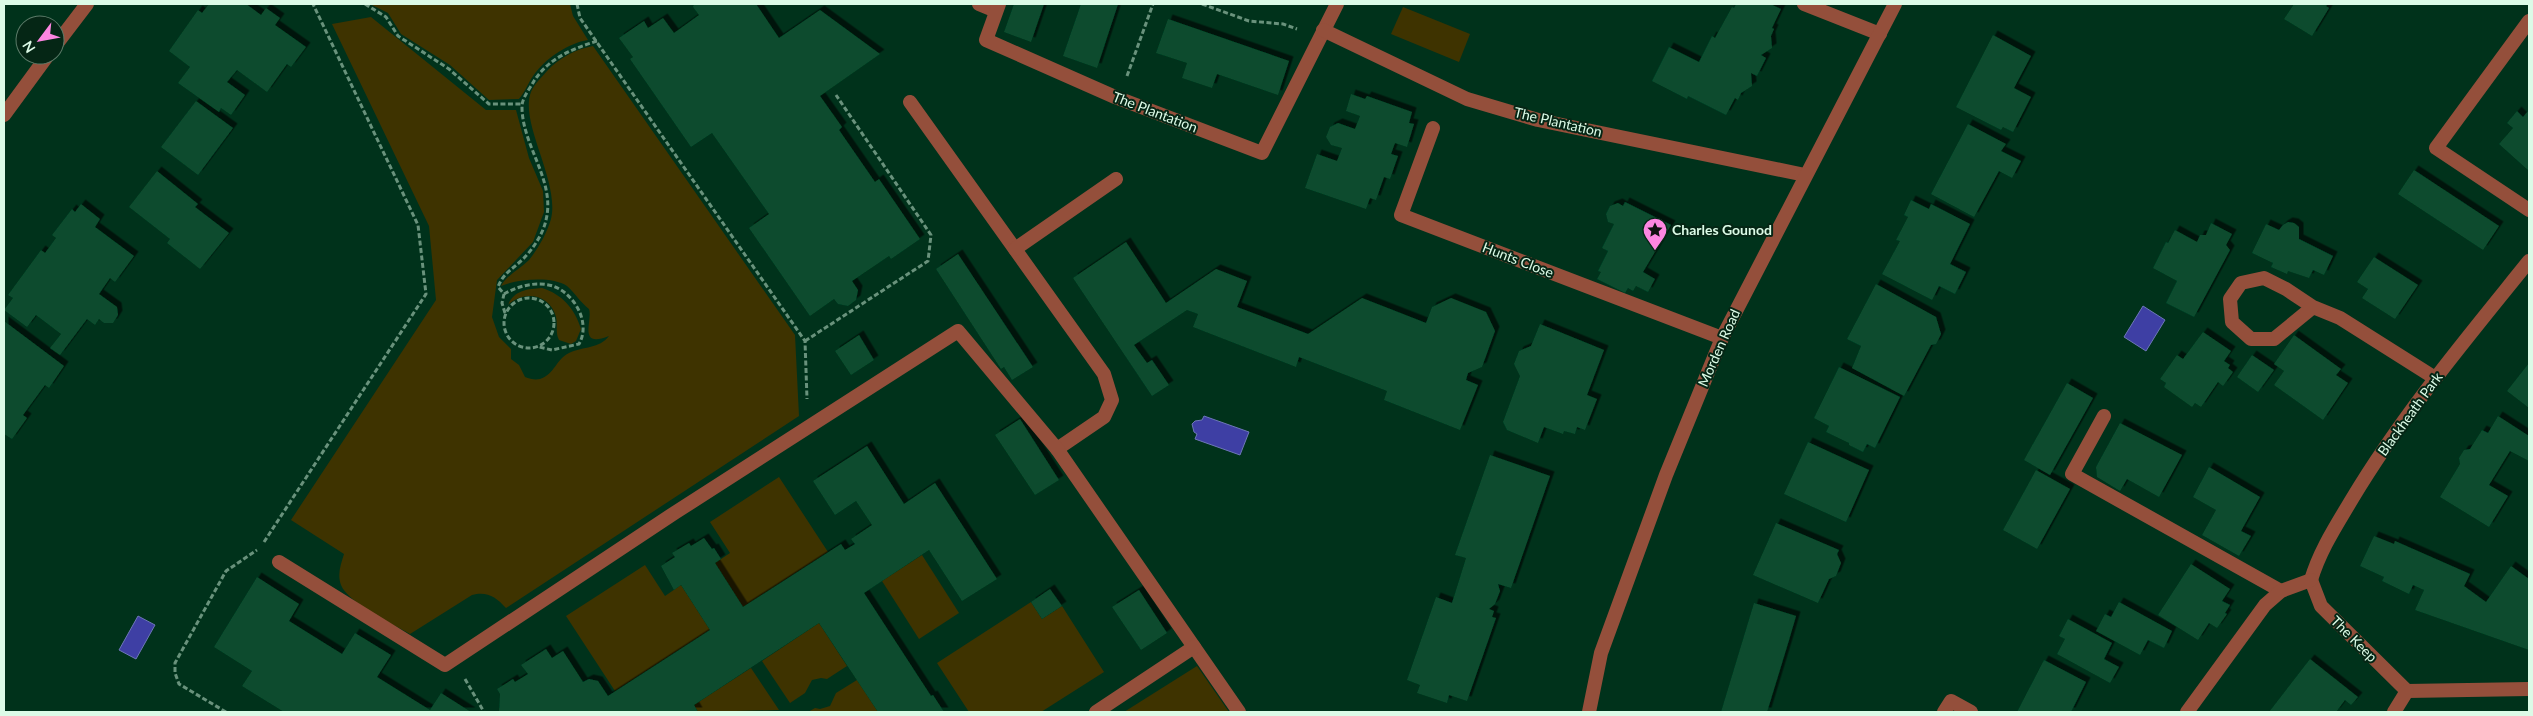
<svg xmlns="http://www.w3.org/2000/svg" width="2533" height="716" font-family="Lato,sans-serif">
  <defs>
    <filter id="shadow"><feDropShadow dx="4.5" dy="-4.5" stdDeviation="0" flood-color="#0009"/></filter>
  </defs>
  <rect width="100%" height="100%" fill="#00321b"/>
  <g fill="#3e3300">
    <path d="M370,4H570L573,16L588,40C569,43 548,57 536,72C529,80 526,91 519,99L489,100L450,65L401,34L388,13Z"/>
    <path d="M1403,7L1470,34L1459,62L1391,34Z"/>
    <path d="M371,17L486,110H516L529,158L543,191L544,212L533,242L497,280L492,317L499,337L511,349V359L519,365L525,377C530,379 535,380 540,379C555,374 556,359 569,353C584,346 599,349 609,336C577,349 593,320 589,309C581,303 575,293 567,286C552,276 518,279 501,286C508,274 520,269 529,260C538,249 547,233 551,219C560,181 519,123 531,92C534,84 542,77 547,71C559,58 576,49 593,46L795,335L799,416L506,608C496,597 487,591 472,595L410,634C393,624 348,603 341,585C337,574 341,564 344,554L291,520L436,300L429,226L332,24Z"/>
    <path d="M542,288C562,294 575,309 581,329L576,341L571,344L559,340C555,332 558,325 556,317C550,294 524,290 508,305C514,290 528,289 542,288Z"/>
    <path d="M779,477L828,552L743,607L715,563L730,553L710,522Z"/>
    <path d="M922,555L959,613L919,639L882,581Z"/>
    <path d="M645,565L665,596L681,585L710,630L615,691L566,616Z"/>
    <path d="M1031,602L1042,619L1062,606L1104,672L1041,712H969L937,663Z"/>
    <path d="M819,623L847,666L827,679L821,678L812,680L805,693L790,703L762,661Z"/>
    <path d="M1197,666L1229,712H1124Z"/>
    <path d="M751,668L779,710L698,712L694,705Z"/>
    <path d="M857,680L878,712H808L815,708L820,709L830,706L836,693Z"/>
  </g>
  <g fill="#3e3fa4" stroke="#6d77b8">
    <path d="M2143,306L2165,320L2146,351L2124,337Z"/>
    <path d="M1204,416L1249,432L1240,455L1195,439L1197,434L1194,432L1192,424L1195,421L1202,420Z"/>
    <path d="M138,616L155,625L136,659L119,650Z"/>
  </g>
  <g fill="#094c2d" filter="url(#shadow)">
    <path d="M209,4H246L261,15L266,8L280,18L275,25L306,47L291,67L287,64L267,92L237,70L227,82L245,95L231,115L221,108L219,112L178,83L190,67L169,51L198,10L202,13Z"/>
    <path d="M694,4H756L779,38L820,10L880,54L820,96L842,127L839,130L875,182L879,179L920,239L891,259L889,256L852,281L858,290L856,300L848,306L838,304L834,299L810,316L749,228L769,214L712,133L691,147L630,59L633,57L619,38L644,21L648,28L663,18L674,33L699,15L693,7Z"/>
    <path d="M1014,4H1044L1031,42L1004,32Z"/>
    <path d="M1081,4H1118L1097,68L1063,56Z"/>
    <path d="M1736,4H1770L1781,9L1772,28L1774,29L1771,36L1772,48L1761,55L1766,58L1757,76L1751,73L1752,86L1741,93L1738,100L1735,98L1726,115L1688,96L1687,99L1652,81L1669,47L1699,62L1712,36L1715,38L1732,7L1734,8Z"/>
    <path d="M2294,4H2328L2326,6L2329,8L2312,36L2284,19Z"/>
    <path d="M1168,19L1289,61L1278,95L1217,74L1212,88L1182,78L1187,63L1156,53Z"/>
    <path d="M1993,35L2031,56L2014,88L2031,97L2013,132L2003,127L2001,130L1956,107Z"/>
    <path d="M1351,94L1365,99L1367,96L1412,112L1409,123L1414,124L1407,147L1395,143L1391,154L1398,156L1390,179L1384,177L1376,200L1370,198L1366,209L1305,188L1317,154L1337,161L1342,148L1331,145L1326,137L1330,127L1338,123L1355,129L1360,116L1346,111Z"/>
    <path d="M196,101L233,128L198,175L161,147Z"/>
    <path d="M2529,110V171L2499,144L2513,128L2507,123L2517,111L2523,117Z"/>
    <path d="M1968,124L2006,144L2001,151L2021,161L2012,178L1999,171L1974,217L1931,194Z"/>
    <path d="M2414,170L2499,226L2483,250L2398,194Z"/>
    <path d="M157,171L198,204L195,207L229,233L200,269L167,243L170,239L129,207Z"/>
    <path d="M1911,200L1929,209L1931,204L1970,224L1950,264L1966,272L1955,294L1939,286L1932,300L1882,274L1900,241L1896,240L1908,217L1904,215Z"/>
    <path d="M1625,202L1671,225L1643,272L1655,279L1648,292L1636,286L1633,291L1628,288L1625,293L1597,279L1601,272L1598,271L1608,251L1602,248L1614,224L1608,222L1606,214L1610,206L1618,203L1623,206Z"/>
    <path d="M81,204L100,219L95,227L134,256L115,282L110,278L99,294L117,307L118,315L113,323H104L99,319L95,325L87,319L60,355L50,348L61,334L36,315L27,327L4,310L13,298L8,295L41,250L45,253L56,238L52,235L72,209L75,212Z"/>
    <path d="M2288,222L2294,223L2299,227V239L2333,256L2324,275L2313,270L2309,278L2288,271L2287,274L2271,267L2273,263L2252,253L2266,224L2279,230L2283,225Z"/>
    <path d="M2211,223L2232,234L2226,245L2230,250L2194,317L2166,303L2177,281L2153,268L2166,242L2168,243L2175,230L2197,242L2200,235H2206Z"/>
    <path d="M1126,242L1166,303L1216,269L1247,281L1237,307L1308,334L1362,298L1426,323L1432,307L1451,298L1486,312L1495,331L1482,367L1468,373L1466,380L1478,385L1460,430L1384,400L1387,391L1299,357L1296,367L1193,327L1198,314L1187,310L1134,345L1147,363L1152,360L1169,385L1152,396L1073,278Z"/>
    <path d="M958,254L1033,367L1012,380L1004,367L1001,369L936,269Z"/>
    <path d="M2374,257L2418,285L2395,319L2362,298L2368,289L2357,282Z"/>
    <path d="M1876,284L1936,317L1941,334L1936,344L1931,345L1904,396L1852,368L1861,346L1847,339Z"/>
    <path d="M4,321L64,366L49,388L45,385L23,415L27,418L12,439L4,434Z"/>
    <path d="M1540,324L1604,350L1587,395L1597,399L1585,430L1577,427L1575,434L1564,431L1563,434L1544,427L1538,443L1507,430L1503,422L1520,376L1514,364L1519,351L1531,346Z"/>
    <path d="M2203,332L2231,351L2224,361L2230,365L2228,368L2233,372L2223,386L2218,382L2201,407L2195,403L2192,407L2164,387L2166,383L2160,379L2177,355L2183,359Z"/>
    <path d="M859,335L874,360L851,375L835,351Z"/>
    <path d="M2294,335L2341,369L2336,375L2348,383L2323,420L2274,385L2284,371L2274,364Z"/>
    <path d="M2252,355L2274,370L2258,392L2237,377Z"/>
    <path d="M2529,363V408L2507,391Z"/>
    <path d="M1839,367L1900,397L1875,448L1867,444L1863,452L1849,445V443L1826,432L1829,426L1814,418Z"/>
    <path d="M2067,383L2093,398L2050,475L2024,460Z"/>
    <path d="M2498,416L2529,436V461L2510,451L2489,485L2508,496L2489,527L2440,497L2460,464L2459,458L2464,450L2470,449L2482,430L2488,433Z"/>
    <path d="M1020,419L1059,480L1035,495L995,435Z"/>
    <path d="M2120,423L2182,455L2159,497L2127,479L2120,491L2097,477L2096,467Z"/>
    <path d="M1808,442L1869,470L1846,522L1784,494Z"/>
    <path d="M867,446L904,504L935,483L997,579L962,601L929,550L864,593L931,696L933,695L944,712H878L819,623L694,705L698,712H499L500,694L497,689L513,679L515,682L528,674L521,665L546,649L552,658L563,651L583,682L589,679L598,681L608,696L710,630L681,585L674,590L661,566L675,557L672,553L689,543L691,546L704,538L712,549L714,548L721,559L715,563L743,607L841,544L845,550L855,544L851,539L872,525L856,501L835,515L813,481Z"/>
    <path d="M1490,455L1550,476L1511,588L1498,584L1500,591L1495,604L1489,609L1494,611L1492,617L1496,618L1467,701L1449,695L1447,703L1417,693L1420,685L1407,680L1436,597L1452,603L1466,558L1455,555Z"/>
    <path d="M2209,467L2260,497L2241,531L2251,536L2239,556L2202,535L2216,510L2193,497Z"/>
    <path d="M2036,470L2070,489L2037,549L2003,530Z"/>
    <path d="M1776,523L1839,550L1837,554L1841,563L1836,576L1829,579L1818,603L1753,575Z"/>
    <path d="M2374,536L2394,544L2395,541L2470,574L2464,586L2486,602L2511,566L2529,579V650L2415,610L2424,590L2413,585L2409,594L2382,581L2384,577L2360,566Z"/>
    <path d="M2191,564L2230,589L2222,601L2230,605L2225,613L2227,614L2217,628L2209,623L2198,640L2158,615Z"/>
    <path d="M257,577L299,604L289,621L342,654L355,633L391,655L377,677L430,710L441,693L471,712H284L242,686L252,671L214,647Z"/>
    <path d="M1050,589L1062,606L1042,619L1031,602Z"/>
    <path d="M1139,590L1167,633L1141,650L1112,607Z"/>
    <path d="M2119,602L2172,631L2164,648L2148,640L2140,655L2096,631L2105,614L2111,617Z"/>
    <path d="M1754,603L1796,616L1789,640L1767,712H1721Z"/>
    <path d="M2068,619L2112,643L2104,659L2119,667L2110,683L2057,654L2065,639L2059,636Z"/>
    <path d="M2310,659L2358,697L2351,705L2345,700L2336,712H2269Z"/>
    <path d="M2044,660L2086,682L2071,712H2017Z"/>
  </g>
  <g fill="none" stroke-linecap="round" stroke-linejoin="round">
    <g stroke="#69927c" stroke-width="3" stroke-dasharray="5 2.5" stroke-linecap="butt">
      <path d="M365,4L386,17L398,36L449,69L489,104H522"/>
      <path d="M577,4L580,18L805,341L807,399"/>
      <path d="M1202,4L1249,21L1283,24L1297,29"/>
      <path d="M1127,76L1153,4"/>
      <path d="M504,294C518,286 536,281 553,286C575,294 591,323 579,344L552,350L539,347"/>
      <circle cx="529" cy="323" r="25"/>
      <path d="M505,313L502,303L504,294L498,287C503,273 513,269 523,259C533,249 543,234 546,220C556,180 521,145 522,105C523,97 530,88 534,81C549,58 572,49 597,41"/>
      <path d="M805,341L928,261L931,235L836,95"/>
      <path d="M264,542L426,294L418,225L313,4"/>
      <path d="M465,679L484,712"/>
      <path d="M226,712L179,684L175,673V663L226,571L257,550"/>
    </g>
    <g stroke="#944f3b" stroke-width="14">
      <path d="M979,4L996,11"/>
      <path d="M1804,4L1880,34"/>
      <path d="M2529,21L2436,148L2529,210"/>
      <path d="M910,102L1104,374L1112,400L1104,417L1057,449"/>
      <path d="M1433,128L1401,215L1722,338"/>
      <path d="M1015,249L1116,179"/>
      <path d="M2104,416L2072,474L2281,591"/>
      <path d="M279,562L445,665L676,512L958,331L1057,449L1239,712"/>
      <path d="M1096,712L1194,647"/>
      <path d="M1944,712L1951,701L1971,712"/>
    </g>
    <g stroke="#944f3b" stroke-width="14">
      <path d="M999,4L986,40L1115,97L1262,153L1337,4"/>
      <path d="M1323,30L1467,99L1538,120L1805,175"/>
      <path d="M55,46L87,4"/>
      <path d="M4,115L48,55"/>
      <path d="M2313,307L2274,339H2251L2232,322L2230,299L2241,283L2264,278L2286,289L2313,307L2340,318L2435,378"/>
      <path d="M2311,580C2320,550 2336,526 2352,499C2403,414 2467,338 2529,261"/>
      <path d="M2311,580L2321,606L2407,691L2529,689"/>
      <path d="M1589,712L1601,653L1666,475L1722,338L1895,4"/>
      <path d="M2187,712L2265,605L2281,591L2311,580"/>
      <path d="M2394,712L2407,691"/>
    </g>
  </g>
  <defs>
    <symbol id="sight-pin" viewBox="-11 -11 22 30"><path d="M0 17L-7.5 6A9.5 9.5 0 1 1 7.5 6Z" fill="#fd86e1" stroke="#052615"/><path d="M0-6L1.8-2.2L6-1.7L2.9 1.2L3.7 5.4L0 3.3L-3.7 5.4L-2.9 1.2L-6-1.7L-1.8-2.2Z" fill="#111"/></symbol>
  </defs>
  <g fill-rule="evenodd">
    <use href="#sight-pin" x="1641" y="216" width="28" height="38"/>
  </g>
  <g text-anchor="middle" stroke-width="4" stroke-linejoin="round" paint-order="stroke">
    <g font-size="14" fill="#dcfbe7" stroke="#052615">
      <text transform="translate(1155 112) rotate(21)" y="5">The Plantation</text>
      <text transform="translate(1558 122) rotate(13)" y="5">The Plantation</text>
      <text transform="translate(1518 260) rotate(21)" y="5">Hunts Close</text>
      <text transform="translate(1719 348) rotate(-66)" y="5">Morden Road</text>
      <text transform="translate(2410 414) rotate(-54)" y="5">Blackheath Park</text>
      <text transform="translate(2354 639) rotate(45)" y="5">The Keep</text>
    </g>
    <g font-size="14" font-weight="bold" fill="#dcfbe7" stroke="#052615" text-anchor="start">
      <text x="1672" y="235">Charles Gounod</text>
    </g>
  </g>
  <rect width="2533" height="716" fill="none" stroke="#dcfbe7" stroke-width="10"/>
  <g transform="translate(40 40) rotate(238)"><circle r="24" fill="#052615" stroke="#5b7b69"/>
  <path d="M0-4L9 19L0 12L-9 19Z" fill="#fd86e1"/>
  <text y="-8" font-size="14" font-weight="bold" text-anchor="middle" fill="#dcfbe7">N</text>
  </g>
</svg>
